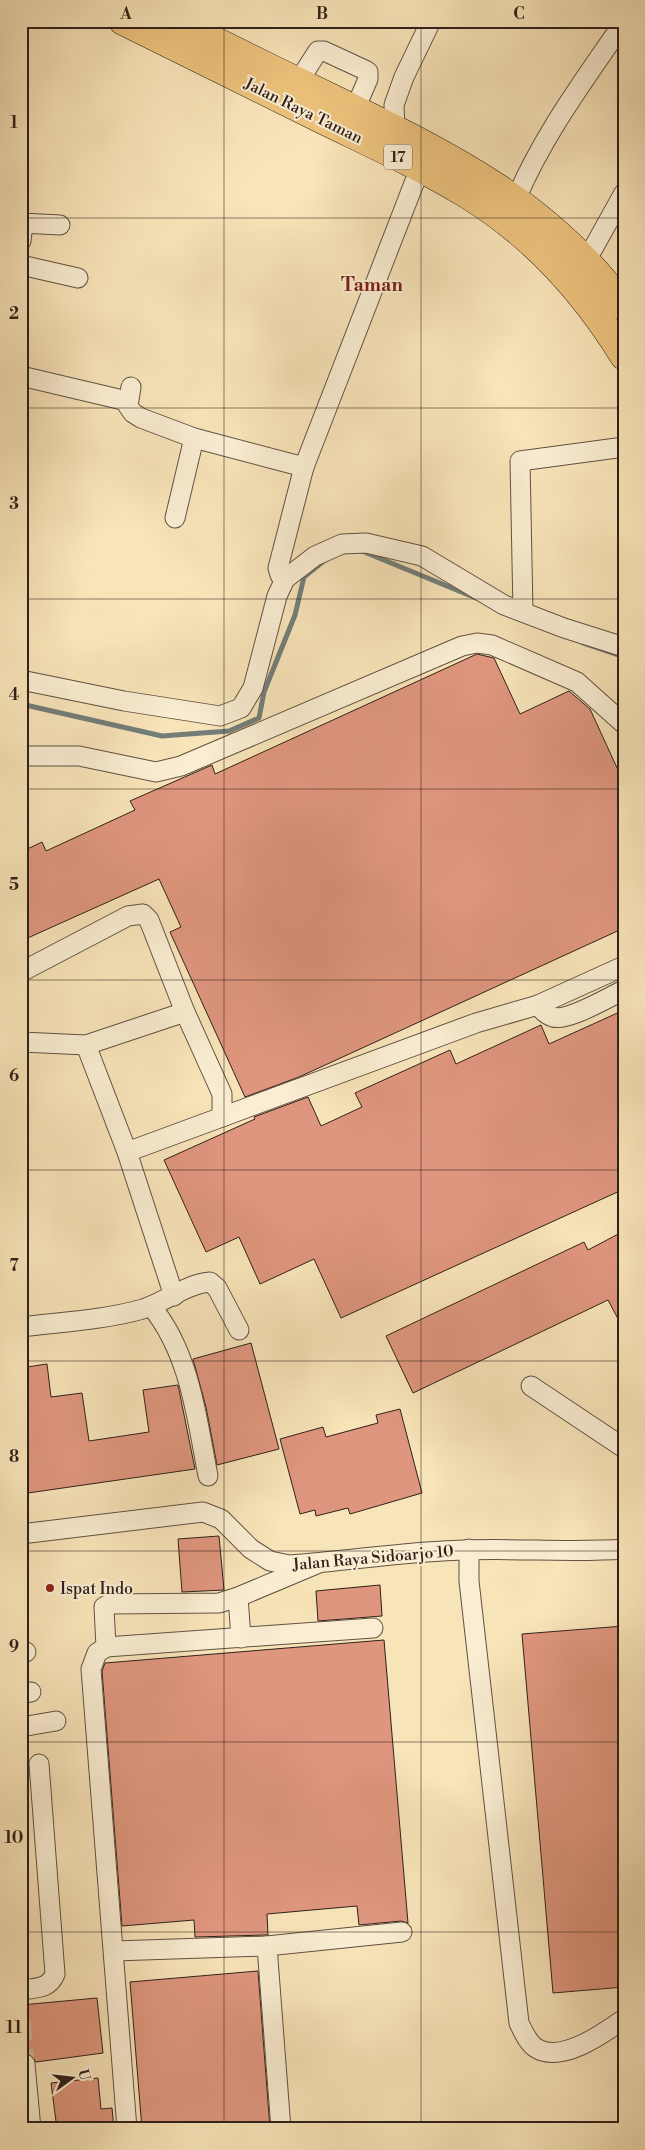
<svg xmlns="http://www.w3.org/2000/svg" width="645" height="2150" font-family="'Libre Bodoni',serif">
  <rect width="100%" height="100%" fill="#f8e4b9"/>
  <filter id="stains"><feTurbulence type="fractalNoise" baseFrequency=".004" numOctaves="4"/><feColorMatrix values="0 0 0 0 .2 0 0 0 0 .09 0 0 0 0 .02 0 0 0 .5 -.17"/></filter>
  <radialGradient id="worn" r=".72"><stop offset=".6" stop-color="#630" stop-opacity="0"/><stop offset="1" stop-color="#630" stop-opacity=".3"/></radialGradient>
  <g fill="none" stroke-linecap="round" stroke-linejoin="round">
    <g stroke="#737e79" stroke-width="5">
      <path d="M362,551L476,598"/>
      <path d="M583,643L624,657"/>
      <path d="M21,704L162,736L229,731L259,718L264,692L295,615L304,577L325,560"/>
    </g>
  </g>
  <g fill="#df967e" stroke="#2f201b">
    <path d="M477,654L494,658L520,714L569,691L590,709L624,783V928L299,1077L245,1097L170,932L181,927L159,879L21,941V852L42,842L46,851L135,810L130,801L212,765L215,774Z"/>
    <path d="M624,1010V1189L341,1318L314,1259L260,1284L239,1237L206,1252L164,1160L255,1119L254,1117L308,1097L321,1126L362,1107L355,1093L450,1050L456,1064L541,1025L549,1044Z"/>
    <path d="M624,1231V1330L608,1300L413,1393L386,1336L584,1242L588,1250Z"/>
    <path d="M251,1343L279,1449L217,1465L206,1407L193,1359Z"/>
    <path d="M47,1364L51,1397L82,1393L89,1441L149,1432L143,1390L178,1385L195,1469L21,1494V1368Z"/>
    <path d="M400,1409L422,1493L350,1514L348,1508L316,1516L315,1510L300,1514L280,1439L323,1427L326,1437L378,1423L376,1415Z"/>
    <path d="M219,1536L224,1590L182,1592L178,1539Z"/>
    <path d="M380,1585L382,1616L318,1621L316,1591Z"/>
    <path d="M624,1626V1987L553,1993L522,1634Z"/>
    <path d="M384,1640L408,1923L401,1921L359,1925L357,1906L267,1914L268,1935H266L195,1937L194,1920L122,1926L102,1671L105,1663Z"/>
    <path d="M258,1971L270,2129H142L130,1982Z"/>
    <path d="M97,1998L103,2053L36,2062L30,2054H21V2005Z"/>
    <path d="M98,2078L101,2109L112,2108L114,2129H57L51,2083Z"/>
  </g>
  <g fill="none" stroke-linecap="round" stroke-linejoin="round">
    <path stroke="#d0bd99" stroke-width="19" stroke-dasharray="19 9" stroke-linecap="butt" d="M21,2022L25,2064"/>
    <defs>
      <g id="minor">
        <path d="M298,82L318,51H324L365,70L368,72V79L355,109"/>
        <path d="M395,129L394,105L404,77L431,21"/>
        <path d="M516,199C543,135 585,79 624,22"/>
        <path d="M21,223L60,225"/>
        <path d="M21,241L23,223"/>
        <path d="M586,261L624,193"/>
        <path d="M21,265L78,278"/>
        <path d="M21,376L127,401"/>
        <path d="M131,387L128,406L133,413L141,418L194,438L304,467"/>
        <path d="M175,518L194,438"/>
        <path d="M285,579L280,575L278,568L304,467L420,168"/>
        <path d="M523,612L520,461L624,447"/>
        <path d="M21,680L124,701L220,716L241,708L253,688L277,596L285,579L315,556L342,544L366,543L422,556L504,605L564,628L624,647"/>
        <path d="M21,756H79L156,772L181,766L462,646L477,643L492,645L577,682L624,724"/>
        <path d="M21,972L128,916L143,914L149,920L185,1012L222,1094V1117L127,1152"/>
        <path d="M538,1005C542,1010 546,1015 553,1017C567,1022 609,997 624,990"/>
        <path d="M21,1042L86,1045L185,1012"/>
        <path d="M86,1045L127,1152L174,1296"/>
        <path d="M222,1117L476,1023L538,1005L624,966"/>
        <path d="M151,1306C190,1353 197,1419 208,1476"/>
        <path d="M21,1327C61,1322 104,1320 143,1309C165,1302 186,1284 210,1282L217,1288L239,1330"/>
        <path d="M531,1386L624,1448"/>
        <path d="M21,1534L203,1512L221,1519L251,1549L270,1561L289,1565C349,1561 407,1551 467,1550C520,1548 572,1553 624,1549"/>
        <path d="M469,1549V1581L519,2023C523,2031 528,2043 536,2048C561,2064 604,2033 624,2019"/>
        <path d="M238,1597L241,1638"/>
        <path d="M106,1647L373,1628"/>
        <path d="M21,1653L26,1652"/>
        <path d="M21,1694L31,1692"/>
        <path d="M21,1727L56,1721"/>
        <path d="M114,1951L267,1946"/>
        <path d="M21,1990C36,1988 49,1989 55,1974L39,1764"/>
        <path d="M25,2064L31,2129"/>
        <path d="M127,2129L91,1669L97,1653L106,1647L104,1607L109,1604L219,1603L238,1597L319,1563"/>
        <path d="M281,2129L267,1946L402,1932"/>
      </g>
      <g id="highway">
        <path d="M123,21C190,54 256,87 323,120C372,144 421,166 468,195C533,235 584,291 624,356"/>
        <path d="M175,21C231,49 286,76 342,103C452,157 550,205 624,307"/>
      </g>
    </defs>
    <use href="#minor" stroke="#615142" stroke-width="21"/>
    <use href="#highway" stroke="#2f201b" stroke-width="29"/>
    <use href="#minor" stroke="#faedd2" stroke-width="19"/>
    <use href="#highway" stroke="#ecc27c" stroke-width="28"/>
  </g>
  <path fill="none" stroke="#2f201b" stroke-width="1" stroke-opacity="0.55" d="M224,21V2129M421,21V2129M21,218H624M21,408H624M21,599H624M21,789H624M21,980H624M21,1170H624M21,1361H624M21,1551H624M21,1742H624M21,1932H624"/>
  <circle fill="#8f2418" stroke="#faedd2" stroke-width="2" cx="50" cy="1588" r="5"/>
  <g text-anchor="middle" stroke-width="4" stroke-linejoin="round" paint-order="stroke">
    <rect fill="#faedd2" stroke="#6c5e52" stroke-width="1" x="384" y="144.5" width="28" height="25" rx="4"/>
    <g font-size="15" font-weight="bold" fill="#2f201b">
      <text x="398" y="162">17</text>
    </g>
    <g font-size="16" fill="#2f201b" stroke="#faedd2">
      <text transform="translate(304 110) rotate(26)" y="6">Jalan Raya Taman</text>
      <text transform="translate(373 1557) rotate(-5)" y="6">Jalan Raya Sidoarjo 10</text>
    </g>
    <g font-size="16" fill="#2f201b" stroke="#faedd2" text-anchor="start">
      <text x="60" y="1594">Ispat Indo</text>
    </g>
    <g font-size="19" font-weight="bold" fill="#7a1f14" stroke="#faedd2">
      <text x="372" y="291">Taman</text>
    </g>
  </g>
  <rect width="645" height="2150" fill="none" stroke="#f8e4b9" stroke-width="55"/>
  <g transform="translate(72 2078) rotate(75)" stroke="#faedd2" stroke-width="4" paint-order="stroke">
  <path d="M0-4L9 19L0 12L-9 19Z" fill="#2f201b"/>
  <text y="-8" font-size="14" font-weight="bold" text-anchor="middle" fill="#2f201b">U</text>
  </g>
  <rect x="28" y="28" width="590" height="2094" fill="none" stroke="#2f201b" stroke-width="2"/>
  <g font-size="16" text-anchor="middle" font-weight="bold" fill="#2f201b">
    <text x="126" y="19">A</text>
    <text x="322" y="19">B</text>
    <text x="519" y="19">C</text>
    <text x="14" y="128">1</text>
    <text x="14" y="319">2</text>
    <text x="14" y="509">3</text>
    <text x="14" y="700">4</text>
    <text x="14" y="890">5</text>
    <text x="14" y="1081">6</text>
    <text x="14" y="1271">7</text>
    <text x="14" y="1462">8</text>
    <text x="14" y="1652">9</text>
    <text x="14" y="1843">10</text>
    <text x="14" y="2033">11</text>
  </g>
  <rect width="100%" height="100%" filter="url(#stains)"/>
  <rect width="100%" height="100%" fill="url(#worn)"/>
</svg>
